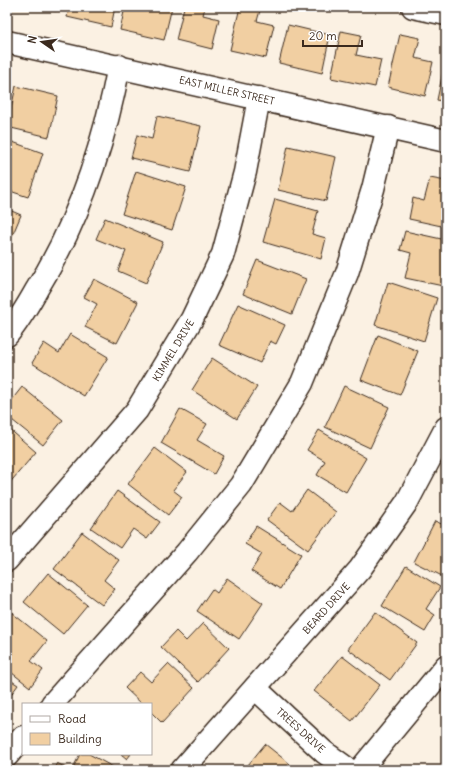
<svg xmlns="http://www.w3.org/2000/svg" width="453" height="777" font-family="Delius,sans-serif">
  <rect width="100%" height="100%" fill="#fbf1e3"/>
  <filter id="ink" filterUnits="userSpaceOnUse"><feTurbulence type="fractalNoise" baseFrequency=".025" numOctaves="2"/><feDisplacementMap in="SourceGraphic" scale="8" xChannelSelector="R" yChannelSelector="G"/><feConvolveMatrix kernelMatrix="1 2 1 2 8 2 1 2 1" color-interpolation-filters="sRGB"/></filter>
  <g filter="url(#ink)">
    <g fill="#f1cfa2" stroke="#3b2a1e">
      <path d="M37,7H57L56,11Z"/>
      <path d="M69,7H115L111,27L67,17Z"/>
      <path d="M125,7L151,9L152,7H172L164,40L120,30Z"/>
      <path d="M184,7H205L203,15L219,19L212,49L176,40Z"/>
      <path d="M240,7H261L257,21L274,25L266,58L230,50Z"/>
      <path d="M288,25L330,35L322,73L279,63Z"/>
      <path d="M341,31L361,35L356,55L381,60L375,87L331,78Z"/>
      <path d="M400,34L420,38L415,58L433,62L425,96L388,87Z"/>
      <path d="M445,62H446V102L437,100Z"/>
      <path d="M16,86L58,96L49,137L7,127Z"/>
      <path d="M157,116L201,126L190,172L131,158L137,135L152,139Z"/>
      <path d="M7,140L43,153L28,197L7,190Z"/>
      <path d="M288,146L336,157L326,201L278,190Z"/>
      <path d="M136,171L186,187L172,230L122,214Z"/>
      <path d="M430,178L446,181V227L409,219L413,198L424,201Z"/>
      <path d="M275,199L318,211L312,234L326,238L321,259L263,242Z"/>
      <path d="M7,209L21,215L7,248Z"/>
      <path d="M105,218L163,242L146,283L118,271L126,251L96,239Z"/>
      <path d="M405,231L446,240V271L443,286L405,278L411,253L400,250Z"/>
      <path d="M257,260L306,279L292,314L243,294Z"/>
      <path d="M94,279L138,302L117,343L85,327L97,304L84,297Z"/>
      <path d="M388,282L437,298L424,341L375,325Z"/>
      <path d="M238,304L285,325L276,344L270,341L260,363L219,345Z"/>
      <path d="M70,334L108,357L84,396L32,363L44,343L59,353Z"/>
      <path d="M378,335L418,351L400,395L361,380Z"/>
      <path d="M212,358L257,387L237,419L192,390Z"/>
      <path d="M344,386L389,407L370,448L325,427Z"/>
      <path d="M22,387L63,420L43,445L7,416V406Z"/>
      <path d="M180,409L207,424L197,440L224,456L214,474L161,443Z"/>
      <path d="M7,427L36,452L7,486Z"/>
      <path d="M319,430L366,458L346,492L317,475L325,461L307,450Z"/>
      <path d="M155,448L187,472L173,490L182,497L168,515L128,484Z"/>
      <path d="M307,490L336,512L308,550L267,520L280,502L292,511Z"/>
      <path d="M117,491L160,522L147,539L133,529L120,548L91,528Z"/>
      <path d="M435,521L446,526V578L414,562Z"/>
      <path d="M256,526L301,554L280,589L251,571L262,554L245,544Z"/>
      <path d="M82,532L119,560L104,580L115,589L102,605L54,569Z"/>
      <path d="M406,566L440,587L426,609L435,615L425,632L382,606Z"/>
      <path d="M48,573L87,605L63,634L24,602Z"/>
      <path d="M227,578L263,603L239,639L197,611L212,589L217,593Z"/>
      <path d="M11,612L47,641L31,661L43,670L30,687L7,669V616Z"/>
      <path d="M375,612L417,643L390,680L348,649Z"/>
      <path d="M203,623L229,648L198,682L161,647L176,631L186,641Z"/>
      <path d="M342,656L380,685L352,721L314,691Z"/>
      <path d="M168,664L194,688L162,723L151,712V704H142L125,688L140,672L151,682Z"/>
      <path d="M7,678L18,685L7,700Z"/>
      <path d="M265,744L290,764L286,770H244Z"/>
      <path d="M80,754H89L113,767L112,770H72Z"/>
      <path d="M121,754H131L127,759Z"/>
      <path d="M57,763L70,770H53Z"/>
    </g>
    <g fill="none" stroke-linecap="round" stroke-linejoin="round">
      <defs>
        <g id="minor">
          <path d="M413,7L446,14"/>
          <path d="M7,42L446,141"/>
          <path d="M7,335C19,321 28,305 37,289C79,221 104,145 119,66"/>
          <path d="M7,560L137,410L192,319L223,254L245,172L259,98"/>
          <path d="M255,688L324,752L349,770"/>
          <path d="M52,704L187,552L241,485L302,383L347,273L373,189L388,127"/>
          <path d="M7,756L23,737"/>
          <path d="M182,770L360,569L407,502L446,428"/>
          <path d="M360,770L446,666"/>
        </g>
      </defs>
      <use href="#minor" stroke="#3b2a1e" stroke-width="25"/>
      <use href="#minor" stroke="#fff" stroke-width="22"/>
    </g>
  </g>
  <g text-anchor="middle" stroke-width="3.5" stroke-linejoin="round" paint-order="stroke">
    <g font-size="10" fill="#3b2a1e" stroke="#fff">
      <text transform="translate(227 90) rotate(13)" y="4">EAST MILLER STREET</text>
      <text transform="translate(173 350) rotate(-59)" y="4">KIMMEL DRIVE</text>
      <text transform="translate(326 608) rotate(-48)" y="4">BEARD DRIVE</text>
      <text transform="translate(301 730) rotate(42)" y="4">TREES DRIVE</text>
    </g>
  </g>
  <rect width="453" height="777" fill="none" stroke="#fff" stroke-width="24"/>
  <rect x="12" y="12" width="429" height="753" fill="none" stroke="#3b2a1e" stroke-width="1.5" filter="url(#ink)"/>
  <rect x="22" y="703" width="130" height="52" fill="#ffffff" stroke="#b1aaa5"/>
  <rect x="30" y="716" width="20" height="6" fill="#ffffff" stroke="#b1aaa5"/>
  <text x="58" y="723" font-size="12" fill="#3b2a1e">Road</text>
  <rect x="30" y="733" width="20" height="12" fill="#f1cfa2" stroke="#b1aaa5"/>
  <text x="58" y="743" font-size="12" fill="#3b2a1e">Building</text>
  <g transform="translate(42 42) rotate(283)" stroke="#ffffff" stroke-width="3" paint-order="stroke">
  <path d="M0-3L7 15L0 10L-7 15Z" fill="#3b2a1e"/>
  <text y="-6" font-size="11" font-weight="bold" text-anchor="middle" fill="#3b2a1e">N</text>
  </g>
  <path d="M303 40v6h59v-6" fill="none" stroke="#3b2a1e" stroke-width="2"/>
  <text x="309" y="40" font-size="12" fill="#3b2a1e" stroke="#ffffff" stroke-width="3" paint-order="stroke">20 m</text>
</svg>
